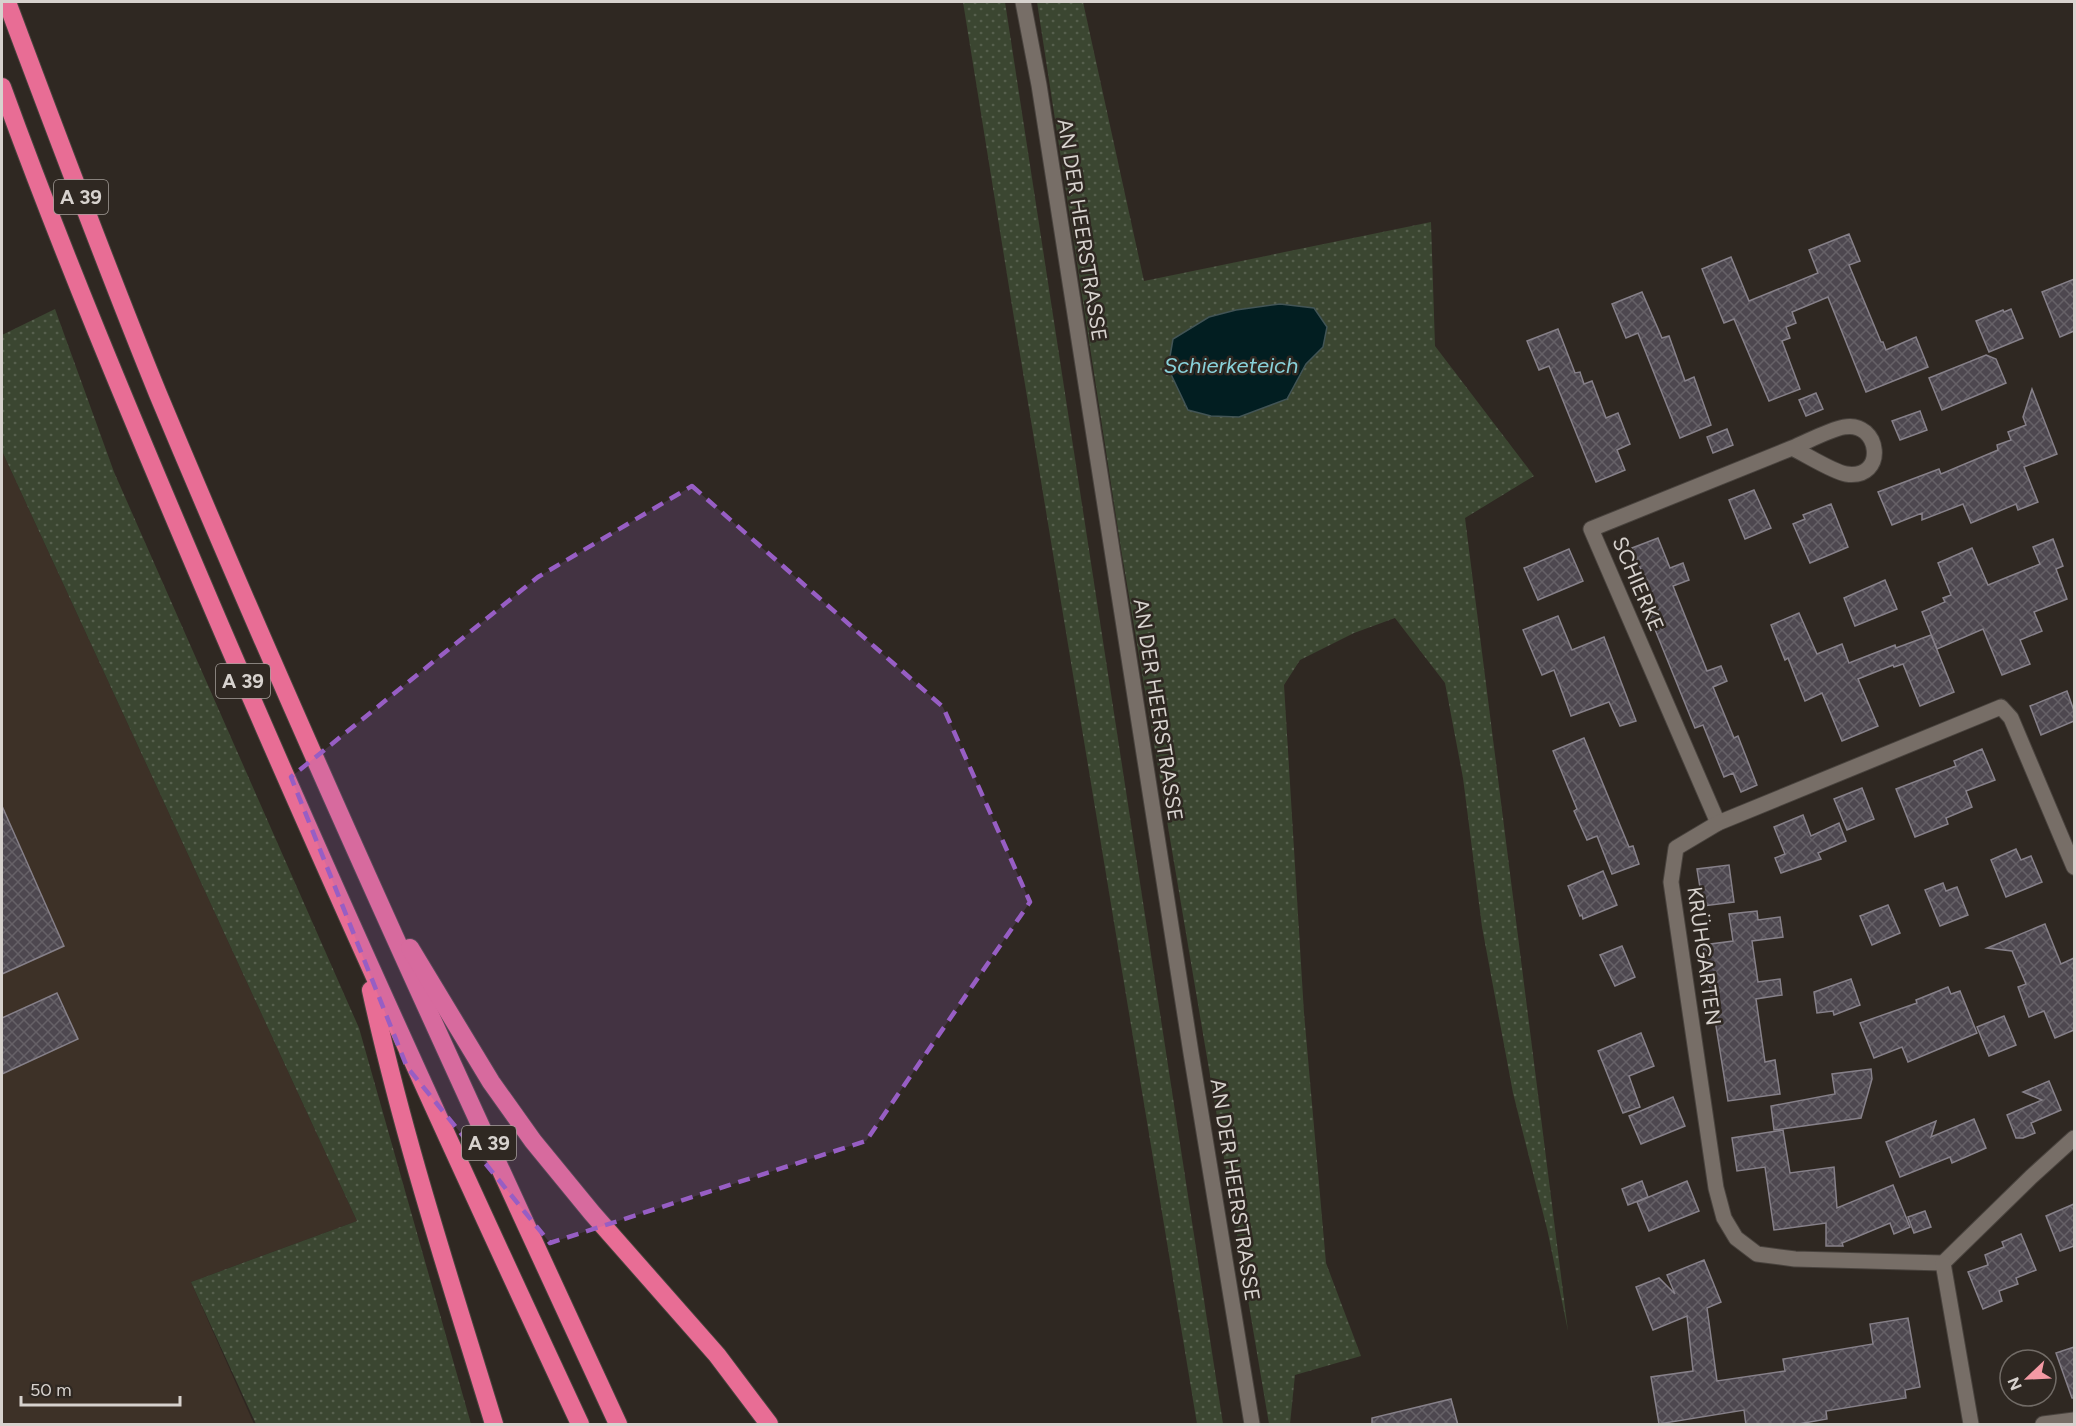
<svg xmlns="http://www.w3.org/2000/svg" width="2076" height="1426" font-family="Figtree,sans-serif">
  <defs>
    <pattern id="green-dots" width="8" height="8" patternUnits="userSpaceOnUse" patternTransform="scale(1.5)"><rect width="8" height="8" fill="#3b4631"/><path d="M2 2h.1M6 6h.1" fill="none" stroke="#57604e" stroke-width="1.8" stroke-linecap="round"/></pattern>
    <pattern id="building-cross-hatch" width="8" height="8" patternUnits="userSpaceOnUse" patternTransform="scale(1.5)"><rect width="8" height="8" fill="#4d474f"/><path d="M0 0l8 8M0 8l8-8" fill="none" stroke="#666167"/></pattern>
  </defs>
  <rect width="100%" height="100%" fill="#2f2822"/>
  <path fill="#3d3127" d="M2,451L357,1221L191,1282L254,1424H2Z"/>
  <g fill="url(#green-dots)">
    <path d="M963,2H1005L1223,1424H1197L1014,318Z"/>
    <path d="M1037,2H1083L1144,281L1431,222L1435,346L1534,476L1465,518L1568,1331L1548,1233L1513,1093L1482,927L1463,778L1445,683L1395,618L1354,633L1300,660L1284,685L1304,1013L1326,1263L1361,1356L1295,1375L1290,1424H1269L1121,549Z"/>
    <path d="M55,309L114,472L359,1028L471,1424H256L191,1282L357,1221L2,451V335Z"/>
  </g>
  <path fill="#021e21" stroke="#425455" stroke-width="1.5" d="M1280,304L1314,308L1327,327L1323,347L1306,364L1287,399L1239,417L1211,416L1188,410L1168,368L1173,339L1209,317L1236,310Z"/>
  <g fill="url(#building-cross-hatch)" stroke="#868089" stroke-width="1.5">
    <path d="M1849,234L1860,261L1849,265L1881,342H1883L1886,350L1916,337L1928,367L1866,392L1828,297L1792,312L1796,323L1786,327L1790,338L1782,341L1800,389L1769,401L1734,319L1724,323L1702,269L1731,257L1749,301L1818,273L1809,250Z"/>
    <path d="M2074,279V331L2060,337L2042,292Z"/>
    <path d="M1642,292L1662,338L1669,336L1685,381L1694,377L1711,425L1680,438L1638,333L1626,338L1612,304Z"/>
    <path d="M2011,309L2023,338L1989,352L1976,321L2003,310L2004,312Z"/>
    <path d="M1558,329L1575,373L1580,372L1584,384L1592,381L1606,418L1618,413L1630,444L1617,450L1625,470L1596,482L1549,366L1539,370L1527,341Z"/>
    <path d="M1986,355L1996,359L2006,383L1942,410L1929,378Z"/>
    <path d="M2032,389L2057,454L2024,467L2038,502L2018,510L2016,504L1971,523L1963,504L1922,520V513L1892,525L1878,492L1939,469L1941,474L1998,450L1997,445L2011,440L2008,432L2026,425L2023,417Z"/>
    <path d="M1816,393L1823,409L1806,416L1799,400Z"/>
    <path d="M1920,411L1927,430L1900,440L1892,421Z"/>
    <path d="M1727,429L1733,445L1713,453L1707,437Z"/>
    <path d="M1754,490L1771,528L1745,539L1729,500Z"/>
    <path d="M1831,504L1848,547L1810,563L1793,524L1805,519L1803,515Z"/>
    <path d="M1658,538L1670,568L1683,563L1689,580L1673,586L1707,671L1721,666L1727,681L1713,687L1734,738L1738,736L1757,785L1741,792L1733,773L1724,777L1703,725L1695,728L1643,600L1652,596L1632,548Z"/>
    <path d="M2053,539L2063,566L2056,569L2067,599L2034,612L2042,631L2020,640L2030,664L2002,675L1983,629L1937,649L1922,612L1945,602L1943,598L1951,595L1938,563L1972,548L1988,585L2040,564L2033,547Z"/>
    <path d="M1569,549L1583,581L1538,600L1524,568Z"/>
    <path d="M1885,580L1897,609L1855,626L1844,598Z"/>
    <path d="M1799,613L1817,654L1842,644L1849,663L1895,645L1896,648L1931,635L1954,692L1920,706L1903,664L1894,667L1893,665L1858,679L1878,726L1842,741L1822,693L1805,701L1788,658L1785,660L1771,625Z"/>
    <path d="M1558,616L1572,650L1604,637L1636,721L1620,726L1609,702L1571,716L1554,670L1542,675L1523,630Z"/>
    <path d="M2067,691L2074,711V721L2041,735L2030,706Z"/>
    <path d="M1584,738L1629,847L1633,846L1639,864L1612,874L1597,836L1587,840L1574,811L1577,809L1553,751Z"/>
    <path d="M1982,749L1995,780L1966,791L1972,807L1946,818L1948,824L1915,837L1896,789L1956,766L1954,761Z"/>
    <path d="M1862,788L1874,819L1847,830L1834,799Z"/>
    <path d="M2,806L64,946L2,974Z"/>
    <path d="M1803,815L1811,836L1839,823L1846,841L1818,853L1821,859L1781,873L1775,858L1785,854L1774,827Z"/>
    <path d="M2016,849L2021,860L2031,856L2042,882L2006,897L1991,860Z"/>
    <path d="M1729,865L1734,902L1703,906L1697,869Z"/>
    <path d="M1603,871L1617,905L1583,919L1582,915L1580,916L1568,886Z"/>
    <path d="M1943,883L1946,891L1957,887L1968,915L1940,926L1925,890Z"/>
    <path d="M1888,905L1900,933L1872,945L1860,916Z"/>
    <path d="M1757,911L1758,920L1780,917L1783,937L1752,941L1758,982L1780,979L1782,995L1756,999L1765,1062L1775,1060L1780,1094L1728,1101L1703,945L1733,941L1729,914Z"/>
    <path d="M2045,924L2061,964L2074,958V1030L2055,1038L2044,1011L2029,1017L2018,987L2026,984L2012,951L1987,948Z"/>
    <path d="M1622,946L1635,977L1615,986L1600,955Z"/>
    <path d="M1851,979L1860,1005L1834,1015L1833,1011L1817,1013L1814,992Z"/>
    <path d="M1948,987L1951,994L1960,991L1977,1033L1908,1062L1902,1047L1874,1058L1860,1023L1917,1003L1916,1000Z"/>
    <path d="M57,993L78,1039L2,1074V1018Z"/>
    <path d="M2004,1016L2016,1045L1989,1056L1977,1027Z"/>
    <path d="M1641,1033L1654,1066L1629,1076L1640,1107L1623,1113L1598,1051Z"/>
    <path d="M1871,1069L1872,1079L1861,1118L1774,1130L1771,1106L1835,1094L1832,1074Z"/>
    <path d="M2049,1081L2061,1110L2031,1123L2035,1133L2023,1138H2016L2007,1115L2042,1100L2023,1092Z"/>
    <path d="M1673,1097L1685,1126L1641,1144L1629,1116Z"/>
    <path d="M1974,1119L1986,1148L1952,1163L1950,1157L1900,1177L1886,1142L1936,1121L1931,1137Z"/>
    <path d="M1783,1130L1790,1173L1834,1167L1837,1208L1893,1185L1910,1227L1894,1234L1890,1223L1842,1243L1843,1246H1826V1223L1774,1230L1765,1167L1737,1171L1732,1138Z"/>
    <path d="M1642,1181L1648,1197L1628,1205L1622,1189Z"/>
    <path d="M1687,1181L1699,1211L1649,1231L1637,1202Z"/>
    <path d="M2074,1204V1246L2060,1251L2046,1216Z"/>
    <path d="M1925,1211L1931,1227L1914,1233L1908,1217Z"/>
    <path d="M2021,1234L2036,1270L2016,1278L2018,1284L1999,1291L2002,1301L1983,1309L1968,1272L1988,1265L1985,1255L2004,1247L2002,1242Z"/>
    <path d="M1704,1260L1721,1302L1707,1308L1717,1381L1785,1371L1783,1359L1873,1344L1870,1324L1908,1318L1920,1387L1905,1390L1906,1398L1826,1411L1827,1419L1793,1425H1746L1744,1410L1659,1424L1651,1377L1693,1371L1687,1316L1653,1330L1636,1287L1659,1278L1675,1294L1667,1275Z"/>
    <path d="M2074,1347V1398H2072L2056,1353Z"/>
    <path d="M1451,1399L1458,1425H1372V1418Z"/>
  </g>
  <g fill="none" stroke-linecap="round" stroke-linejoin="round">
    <defs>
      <g id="minor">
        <path d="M1718,823L1591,529L1792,448C1805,454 1833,472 1846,474C1888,480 1880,420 1844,427C1828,430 1807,442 1792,448"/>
        <path d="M2074,867L2011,718L2001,707L1718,823L1676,848L1671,882L1716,1188L1724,1218L1736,1238L1757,1254L1795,1259L1943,1263L2031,1177L2074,1138"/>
        <path d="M1943,1263L1971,1424"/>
      </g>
      <g id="tertiary">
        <path d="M1023,2L1039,85L1191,1053L1252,1424"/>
        <path d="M2043,1424L2074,1420"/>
      </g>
      <g id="motorway">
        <path d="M7,2C56,133 105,264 158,394C303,741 460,1083 618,1424"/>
        <path d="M2,87C62,252 130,414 199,576C320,861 449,1143 580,1424"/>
        <path d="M410,948L491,1082L533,1141L592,1213L717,1355L769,1424"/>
        <path d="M371,990C403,1137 450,1280 494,1424"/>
      </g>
    </defs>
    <use href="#minor" stroke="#49433e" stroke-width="17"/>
    <use href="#tertiary" stroke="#49433e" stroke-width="17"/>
    <use href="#motorway" stroke="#49433e" stroke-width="20"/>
    <use href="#minor" stroke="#776e67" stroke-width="15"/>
    <use href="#tertiary" stroke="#776e67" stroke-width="15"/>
    <use href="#motorway" stroke="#e86d95" stroke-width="18"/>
  </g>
  <path fill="#975ec4" fill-opacity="0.2" stroke="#975ec4" stroke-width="4.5" stroke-dasharray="12 8" stroke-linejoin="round" d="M692,486L943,707L1030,902L866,1141L550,1243L407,1067L291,777L538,577Z"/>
  <g text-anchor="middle" stroke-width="5" stroke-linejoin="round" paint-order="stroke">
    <g fill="#2f2822" stroke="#a59f9a" stroke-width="1.5">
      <rect x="54" y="180" width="54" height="34" rx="4.5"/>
      <rect x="216" y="664" width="54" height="34" rx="4.5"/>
      <rect x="462" y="1126" width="54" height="34" rx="4.5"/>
    </g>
    <g font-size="20" font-weight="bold" fill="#d7d2ce">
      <text x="81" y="204">A 39</text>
      <text x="243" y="688">A 39</text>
      <text x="489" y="1150">A 39</text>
    </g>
    <g font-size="21" fill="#d7d2ce" stroke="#2f2822">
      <text transform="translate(1082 230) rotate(81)" y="7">AN DER HEERSTRASSE</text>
      <text transform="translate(1638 584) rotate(67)" y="7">SCHIERKE</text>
      <text transform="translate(1158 710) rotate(81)" y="7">AN DER HEERSTRASSE</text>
      <text transform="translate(1704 956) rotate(82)" y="7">KRÜHGARTEN</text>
      <text transform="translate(1235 1190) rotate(81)" y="7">AN DER HEERSTRASSE</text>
    </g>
    <g font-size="22" font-style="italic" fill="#89d1da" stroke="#2f2822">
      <text x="1231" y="373">Schierketeich</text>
    </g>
  </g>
  <rect width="2076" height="1426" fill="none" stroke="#d7d2ce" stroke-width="6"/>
  <g transform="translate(2028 1378) rotate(247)"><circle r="28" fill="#2f2822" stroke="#726c67" stroke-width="1.5"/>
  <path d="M0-4.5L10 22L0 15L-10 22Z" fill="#f49aa4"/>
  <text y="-9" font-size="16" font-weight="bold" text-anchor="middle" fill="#d7d2ce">N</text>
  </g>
  <path d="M21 1396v9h159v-9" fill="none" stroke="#d7d2ce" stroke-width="3"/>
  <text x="30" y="1396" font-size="18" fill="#d7d2ce" stroke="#2f2822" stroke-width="4.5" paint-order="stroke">50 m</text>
</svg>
